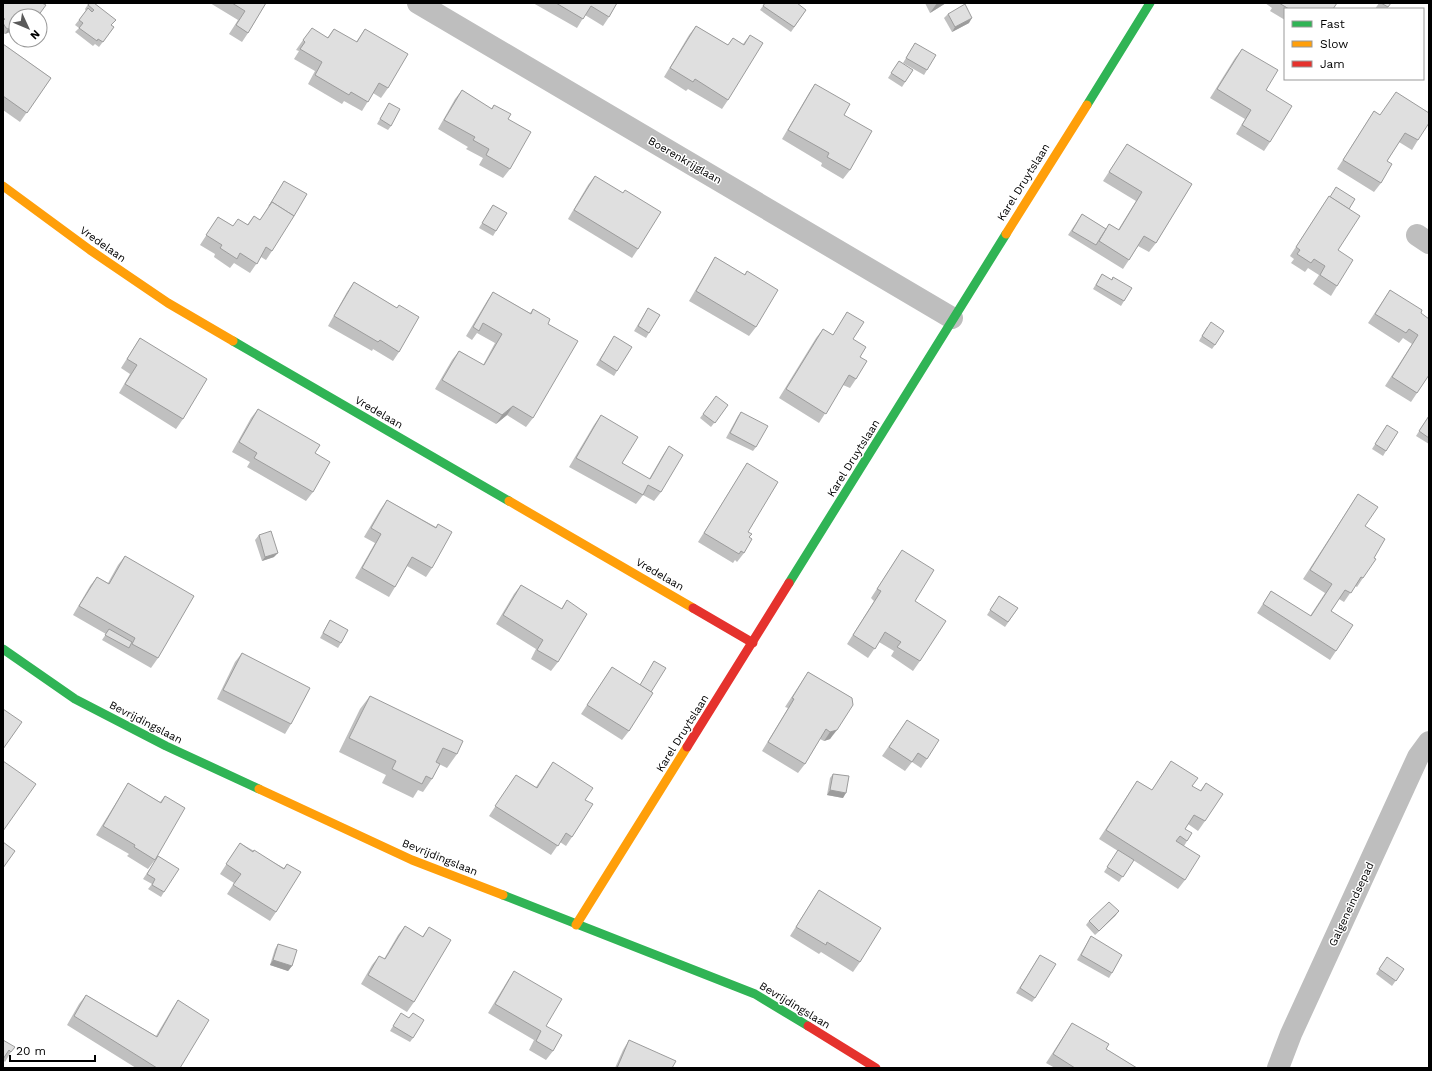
<svg xmlns="http://www.w3.org/2000/svg" width="1432" height="1071" font-family="'Work Sans',sans-serif">
  <rect width="100%" height="100%" fill="#fff"/>
  <g fill="none" stroke-linecap="round" stroke-linejoin="round">
    <g stroke="#bebebe" stroke-width="22">
      <path d="M418,3L952,318"/>
      <path d="M1417,235L1429,243"/>
      <path d="M1278,1068L1291,1034L1418,757L1429,742"/>
    </g>
    <g stroke="#30b455" stroke-width="9">
      <path d="M1087,105L1150,3"/>
      <path d="M233,341L509,501"/>
      <path d="M789,583L1006,234"/>
      <path d="M3,649L75,699L166,746L259,789"/>
      <path d="M503,895L755,994L808,1026"/>
    </g>
    <g stroke="#ff9f0a" stroke-width="9">
      <path d="M3,186L90,250L168,303L233,341"/>
      <path d="M1006,234L1087,105"/>
      <path d="M509,501L693,608"/>
      <path d="M259,789L412,860L503,895"/>
      <path d="M576,925L687,747"/>
    </g>
    <g stroke="#e5322d" stroke-width="9">
      <path d="M693,608L753,643"/>
      <path d="M687,747L789,583"/>
      <path d="M808,1026L876,1068"/>
    </g>
  </g>
  <g fill="#c0c0c0">
    <path d="M3,3L16,16V34L12,31L5,34L3,33Z"/>
    <path d="M89,3L111,25L114,27L99,47L95,44L93,46L75,32L79,28L75,25L86,11L85,9Z"/>
    <path d="M210,3H266L248,33L242,42L229,34L238,20Z"/>
    <path d="M533,3H617L609,17L603,26L585,15L577,28Z"/>
    <path d="M765,3L806,10L791,32L760,10Z"/>
    <path d="M925,3H946L930,13Z"/>
    <path d="M1265,3H1337L1333,9H1285V20L1270,11L1272,8Z"/>
    <path d="M1379,3H1391L1387,9H1375Z"/>
    <path d="M948,14L969,23L952,32L944,18Z"/>
    <path d="M696,26L728,45L733,38L743,44L750,35L728,100L722,109L688,89L686,91L664,77L689,35Z"/>
    <path d="M334,29L356,42L365,29L388,88L381,98L373,93L362,111L344,101L342,104L308,84L315,71L294,59L299,51L296,50L303,40L328,37Z"/>
    <path d="M915,43L927,70L924,75L903,63Z"/>
    <path d="M3,44L51,78L20,122L3,110Z"/>
    <path d="M1242,49L1266,90L1270,142L1264,151L1236,134L1245,119L1210,98L1235,58Z"/>
    <path d="M899,61L913,70L902,87L888,78Z"/>
    <path d="M815,84L850,170L843,179L821,166L822,163L782,139L809,93Z"/>
    <path d="M462,90L491,109L494,105L508,119L510,169L503,178L479,165L483,158L466,149L468,147L438,129L455,99Z"/>
    <path d="M389,103L391,126L388,130L377,124Z"/>
    <path d="M1374,111L1418,140L1412,150L1399,142L1387,161L1381,183L1374,192L1337,169Z"/>
    <path d="M1127,144L1192,184L1156,243L1149,252L1138,246L1123,269L1068,235L1082,214L1106,229L1109,224L1118,230L1136,201L1103,181Z"/>
    <path d="M595,176L638,249L632,258L568,219L588,185Z"/>
    <path d="M284,181L272,251L266,260L261,257L250,273L234,263L230,268L214,257L215,254L200,245L218,217L233,226L247,225L254,216L260,220Z"/>
    <path d="M1329,196L1349,209L1338,250L1337,286L1331,296L1313,284L1319,275L1308,268L1305,272L1291,263L1294,259L1290,256Z"/>
    <path d="M493,205L496,231L493,236L479,228Z"/>
    <path d="M715,257L744,275L747,271L756,327L749,336L689,301L709,267Z"/>
    <path d="M1102,274L1111,280L1113,277L1124,301L1121,306L1093,289Z"/>
    <path d="M354,282L397,308L399,352L393,361L373,349L372,351L328,326L347,292Z"/>
    <path d="M1390,290L1421,313L1417,393L1411,402L1385,386L1412,344L1403,338L1399,343L1368,323Z"/>
    <path d="M493,292L530,313L533,309L548,324L533,418L526,427L507,415L496,424L435,389L452,360L459,351L483,365L495,343L477,333L472,340L466,336L487,301Z"/>
    <path d="M648,308L649,333L646,338L634,331Z"/>
    <path d="M847,312L853,339L860,357L856,379L850,388L843,385L819,423L779,398L816,338L823,329L833,335Z"/>
    <path d="M1207,327L1215,345L1212,349L1199,341Z"/>
    <path d="M140,338L183,419L176,429L119,393L130,374L121,368Z"/>
    <path d="M611,341L617,371L614,376L596,365Z"/>
    <path d="M728,405L711,427L700,418L703,414Z"/>
    <path d="M258,409L315,453L313,492L306,501L247,467L250,462L232,452L251,418Z"/>
    <path d="M741,412L756,447L753,451L726,438L738,416Z"/>
    <path d="M601,415L622,463L649,479L663,455L669,446L661,492L654,501L643,495L636,504L569,467L594,425Z"/>
    <path d="M1429,415V444L1416,436Z"/>
    <path d="M1387,425L1386,451L1383,456L1372,449Z"/>
    <path d="M747,463L748,532L749,537L744,553L737,562L735,560L733,563L698,542L741,473Z"/>
    <path d="M1358,494L1365,526L1374,558L1363,578L1357,587L1355,586L1344,602L1339,599L1331,611L1336,651L1330,660L1257,613L1271,591L1310,616L1325,593L1303,579Z"/>
    <path d="M387,500L436,527L438,524L432,568L426,577L407,566L395,587L389,597L355,578L375,543L364,537L380,510Z"/>
    <path d="M259,535L274,557L262,561L255,540Z"/>
    <path d="M902,550L915,601L920,661L913,671L891,656L894,651L879,642L868,658L847,644L874,601L871,598Z"/>
    <path d="M125,556L158,658L151,668L102,640L106,634L73,615L90,586L97,577L108,583L118,565Z"/>
    <path d="M521,585L561,609L567,600L558,662L551,671L531,659L536,649L496,624L514,594Z"/>
    <path d="M999,596L1018,608L1005,627L987,615Z"/>
    <path d="M330,620L341,643L338,648L320,638L327,625Z"/>
    <path d="M242,653L291,724L285,734L217,699L235,662Z"/>
    <path d="M654,661L651,692L629,731L622,740L581,714L612,667L640,685Z"/>
    <path d="M808,672L852,698L830,739L824,741L820,739L805,764L798,773L762,751L788,708L785,707Z"/>
    <path d="M370,696L457,754L447,768L439,764L432,779L423,792L418,790L413,798L382,783L386,775L339,752L360,709Z"/>
    <path d="M907,720L927,759L921,768L912,762L905,771L882,756Z"/>
    <path d="M1171,761L1192,786L1200,791L1206,783L1205,821L1198,831L1188,824L1185,829L1187,841L1184,846L1185,880L1178,889L1133,860L1119,882L1104,872L1118,851L1099,839L1137,781L1152,790Z"/>
    <path d="M553,762L585,800L572,837L566,846L560,842L551,855L489,816L516,775L536,787Z"/>
    <path d="M833,774L843,798L827,795L830,778Z"/>
    <path d="M128,783L160,802L165,796L155,860L148,869L127,856L129,854L96,835L122,793Z"/>
    <path d="M240,843L284,868L287,864L276,912L270,921L227,894L234,883L220,874Z"/>
    <path d="M155,861L164,892L161,897L148,889L152,884L143,879Z"/>
    <path d="M819,890L860,962L853,972L821,952L819,954L790,936Z"/>
    <path d="M1119,911L1115,916L1095,935L1086,925L1089,921Z"/>
    <path d="M405,926L422,937L429,927L414,1002L407,1012L361,984L372,965L379,956L384,959L398,935Z"/>
    <path d="M1091,936L1112,973L1109,978L1077,960Z"/>
    <path d="M278,944L292,966L288,971L270,965L275,949Z"/>
    <path d="M1040,955L1035,998L1032,1002L1016,993Z"/>
    <path d="M1387,957L1404,969L1392,986L1376,974Z"/>
    <path d="M514,971L546,1026L553,1051L546,1060L529,1050L534,1040L488,1013L508,980Z"/>
    <path d="M86,995L156,1036L172,1009L178,1000L180,1068H136L67,1025L79,1004Z"/>
    <path d="M401,1013L413,1038L410,1042L390,1031Z"/>
    <path d="M1072,1023L1106,1049L1137,1068H1055L1046,1063Z"/>
    <path d="M3,1040L11,1052L5,1062L3,1060Z"/>
    <path d="M629,1040L672,1068H615L623,1050Z"/>
  </g>
  <g fill="#9c9c9c">
    <path d="M937,3H946L930,13Z"/>
    <path d="M972,18L969,23L952,32L955,27Z"/>
    <path d="M15,26L12,31L5,34L8,29Z"/>
    <path d="M513,406L507,415L496,424L502,415Z"/>
    <path d="M278,553L274,557L262,561L265,557Z"/>
    <path d="M837,730L830,739L824,741L830,732Z"/>
    <path d="M830,790L846,793L843,798L827,795Z"/>
    <path d="M1119,911L1115,916L1095,935Z"/>
    <path d="M273,960L292,966L288,971L270,965Z"/>
  </g>
  <g fill="#dfdfdf" stroke="#9c9c9c">
    <path d="M3,3H42L46,5L38,16H16V27L15,26L8,29L6,28L3,23V21L5,19L3,18Z"/>
    <path d="M89,3H94L116,20L111,25L114,27L103,42L98,39L97,41L79,28L83,23L79,20L88,8L92,12L94,10L88,5Z"/>
    <path d="M232,3H266L248,33L236,25L245,11Z"/>
    <path d="M556,3H617L609,17L591,6L583,19Z"/>
    <path d="M765,3H797L806,10L794,27L763,6Z"/>
    <path d="M1279,3H1337L1333,9H1289Z"/>
    <path d="M1381,3H1391L1388,7Z"/>
    <path d="M965,4L972,18L955,27L948,14Z"/>
    <path d="M696,26L728,45L733,38L744,45L750,35L763,43L728,100L695,79L693,82L670,68Z"/>
    <path d="M312,28L328,38L334,29L357,42L365,29L408,54L388,88L379,83L368,102L351,92L349,95L315,75L322,62L300,49L305,42L303,40Z"/>
    <path d="M915,43L936,55L927,70L906,58Z"/>
    <path d="M3,44L51,78L27,113L3,96Z"/>
    <path d="M1242,49L1278,70L1266,90L1292,106L1270,142L1242,125L1251,110L1217,89Z"/>
    <path d="M899,61L913,70L905,82L891,73Z"/>
    <path d="M815,84L850,104L844,115L872,131L850,170L827,157L829,153L788,130Z"/>
    <path d="M462,90L492,109L494,105L511,114L508,119L531,132L510,169L486,155L489,149L473,140L475,137L444,120Z"/>
    <path d="M1396,92L1429,113V123L1418,140L1405,133L1387,161L1392,164L1381,183L1343,160L1374,111L1380,115Z"/>
    <path d="M389,103L400,109L391,126L380,119Z"/>
    <path d="M1127,144L1192,184L1156,243L1144,236L1129,260L1099,241L1109,224L1119,230L1142,192L1109,172Z"/>
    <path d="M595,176L623,193L625,190L661,212L638,249L574,210Z"/>
    <path d="M284,181L307,194L294,216L272,202L269,206Z"/>
    <path d="M1336,187L1355,199L1349,209L1330,197Z"/>
    <path d="M1329,196L1360,216L1338,250L1353,260L1337,286L1320,275L1325,266L1314,259L1311,263L1297,254L1300,250L1296,247Z"/>
    <path d="M272,202L294,216L272,251L266,247L257,264L240,253L237,259L220,248L222,245L206,235L218,217L233,226L238,219L248,225L254,216L260,220Z"/>
    <path d="M493,205L507,213L496,231L482,223Z"/>
    <path d="M1082,214L1106,229L1096,245L1072,231Z"/>
    <path d="M715,257L745,275L747,271L778,290L756,327L696,291Z"/>
    <path d="M1102,274L1112,280L1113,277L1132,288L1124,301L1096,285Z"/>
    <path d="M354,282L397,308L399,305L419,317L399,352L380,340L378,342L334,316Z"/>
    <path d="M1390,290L1422,310L1421,313L1429,319V375L1417,393L1392,377L1418,335L1409,329L1406,333L1375,314Z"/>
    <path d="M493,292L531,314L533,309L550,319L548,324L578,341L533,418L513,406L502,415L442,380L459,351L484,365L502,334L483,323L479,331L473,327Z"/>
    <path d="M648,308L660,315L649,333L638,326Z"/>
    <path d="M847,312L864,322L853,339L866,347L860,357L867,361L856,379L849,375L826,414L786,389L823,329L833,335Z"/>
    <path d="M1211,322L1224,331L1215,345L1202,336Z"/>
    <path d="M614,336L632,347L617,371L600,360Z"/>
    <path d="M140,338L207,379L183,419L125,384L137,365L127,359Z"/>
    <path d="M716,396L728,405L715,423L703,414Z"/>
    <path d="M258,409L320,445L315,453L330,462L313,492L254,458L257,453L239,442Z"/>
    <path d="M741,412L768,426L756,447L730,433Z"/>
    <path d="M601,415L638,437L622,463L650,479L669,446L683,455L661,492L648,485L643,495L576,458Z"/>
    <path d="M1429,416V438L1419,431Z"/>
    <path d="M1387,425L1398,432L1386,451L1375,444Z"/>
    <path d="M747,463L778,482L748,532L752,534L749,537L752,539L744,553L741,551L739,554L704,533Z"/>
    <path d="M1358,494L1378,507L1365,526L1385,539L1374,558L1376,559L1363,578L1361,577L1351,593L1345,590L1331,611L1353,625L1336,651L1263,604L1271,591L1311,616L1332,584L1310,570Z"/>
    <path d="M387,500L436,528L438,524L452,532L432,568L412,557L395,587L362,568L381,534L371,528Z"/>
    <path d="M271,531L278,553L265,557L259,535Z"/>
    <path d="M902,550L934,570L915,601L946,621L920,661L897,647L901,642L885,632L875,649L853,635L881,591L877,589Z"/>
    <path d="M125,556L194,596L158,658L132,644L135,638L79,606L97,577L109,584Z"/>
    <path d="M521,585L562,609L567,600L587,614L558,662L537,650L543,640L503,615Z"/>
    <path d="M999,596L1018,608L1008,622L990,610Z"/>
    <path d="M330,620L348,630L341,643L323,633Z"/>
    <path d="M109,629L132,642L129,648L105,635Z"/>
    <path d="M242,653L310,688L291,724L223,690Z"/>
    <path d="M654,661L666,668L651,692L640,685Z"/>
    <path d="M612,667L653,693L629,731L587,705Z"/>
    <path d="M808,672L852,698L853,705L837,730L830,732L826,729L805,764L768,742L794,699L792,698Z"/>
    <path d="M370,696L463,741L457,754L443,748L436,762L440,764L432,779L426,776L422,784L392,769L396,761L349,738Z"/>
    <path d="M3,709L22,722L3,749Z"/>
    <path d="M907,720L939,740L927,759L918,753L912,762L889,747Z"/>
    <path d="M3,761L36,784L3,831Z"/>
    <path d="M1171,761L1198,778L1192,786L1201,791L1206,783L1223,794L1205,821L1194,815L1185,829L1192,833L1187,841L1180,836L1176,841L1200,856L1185,880L1106,830L1137,781L1152,790Z"/>
    <path d="M553,762L593,788L585,800L593,804L572,837L566,833L558,846L495,806L516,775L537,788Z"/>
    <path d="M833,774L849,776L846,793L830,790Z"/>
    <path d="M128,783L161,803L165,796L185,808L155,860L134,847L135,845L103,826Z"/>
    <path d="M3,842L15,851L3,868Z"/>
    <path d="M240,843L253,852L254,850L284,869L287,864L301,872L276,912L233,885L241,874L226,864Z"/>
    <path d="M1118,850L1134,860L1123,877L1107,867Z"/>
    <path d="M158,856L179,869L164,892L152,885L155,879L147,874Z"/>
    <path d="M819,890L881,928L860,962L827,942L826,945L796,927Z"/>
    <path d="M1109,902L1119,911L1099,931L1089,921Z"/>
    <path d="M405,926L423,937L429,927L451,940L414,1002L368,975L379,956L385,959Z"/>
    <path d="M1091,936L1122,955L1112,973L1081,955Z"/>
    <path d="M278,944L297,950L292,966L273,960Z"/>
    <path d="M1040,955L1056,964L1035,998L1020,988Z"/>
    <path d="M1387,957L1404,969L1396,981L1379,969Z"/>
    <path d="M514,971L562,999L546,1026L562,1035L553,1051L536,1041L541,1031L495,1004Z"/>
    <path d="M86,995L157,1037L178,1000L209,1020L180,1068H157L74,1016Z"/>
    <path d="M401,1013L409,1018L413,1013L424,1020L413,1038L393,1026Z"/>
    <path d="M1072,1023L1109,1044L1106,1049L1137,1068H1075L1053,1054Z"/>
    <path d="M3,1040L15,1047L11,1052L9,1050L3,1059Z"/>
    <path d="M629,1040L676,1061L672,1068H617Z"/>
  </g>
  <g text-anchor="middle" stroke-width="3" stroke-linejoin="round" paint-order="stroke">
    <g font-size="11" fill="#000" stroke="#fff">
      <text transform="translate(685 160) rotate(30)" y="4">Boerenkrijglaan</text>
      <text transform="translate(1023 182) rotate(-58)" y="4">Karel Druytslaan</text>
      <text transform="translate(103 244) rotate(35)" y="4">Vredelaan</text>
      <text transform="translate(379 412) rotate(30)" y="4">Vredelaan</text>
      <text transform="translate(853 458) rotate(-58)" y="4">Karel Druytslaan</text>
      <text transform="translate(660 574) rotate(30)" y="4">Vredelaan</text>
      <text transform="translate(146 722) rotate(27)" y="4">Bevrijdingslaan</text>
      <text transform="translate(682 733) rotate(-58)" y="4">Karel Druytslaan</text>
      <text transform="translate(440 857) rotate(22)" y="4">Bevrijdingslaan</text>
      <text transform="translate(1351 904) rotate(-65)" y="4">Galgeneindsepad</text>
      <text transform="translate(795 1005) rotate(31)" y="4">Bevrijdingslaan</text>
    </g>
  </g>
  <rect width="1432" height="1071" fill="none" stroke="#000000" stroke-width="8"/>
  <rect x="1284" y="8" width="140" height="72" fill="#ffffff" stroke="#999999"/>
  <rect x="1292" y="21" width="20" height="6" fill="#30b455" stroke="#999999"/>
  <text x="1320" y="28" font-size="12" fill="#000000">Fast</text>
  <rect x="1292" y="41" width="20" height="6" fill="#ff9f0a" stroke="#999999"/>
  <text x="1320" y="48" font-size="12" fill="#000000">Slow</text>
  <rect x="1292" y="61" width="20" height="6" fill="#e5322d" stroke="#999999"/>
  <text x="1320" y="68" font-size="12" fill="#000000">Jam</text>
  <g transform="translate(28 28) rotate(134)"><circle r="19" fill="#ffffff" stroke="#999999"/>
  <path d="M0-3L7 15L0 10L-7 15Z" fill="#595959"/>
  <text y="-6" font-size="11" font-weight="bold" text-anchor="middle" fill="#000000">N</text>
  </g>
  <path d="M10 1055v6h85v-6" fill="none" stroke="#000000" stroke-width="2"/>
  <text x="16" y="1055" font-size="12" fill="#000000" stroke="#ffffff" stroke-width="3" paint-order="stroke">20 m</text>
</svg>
